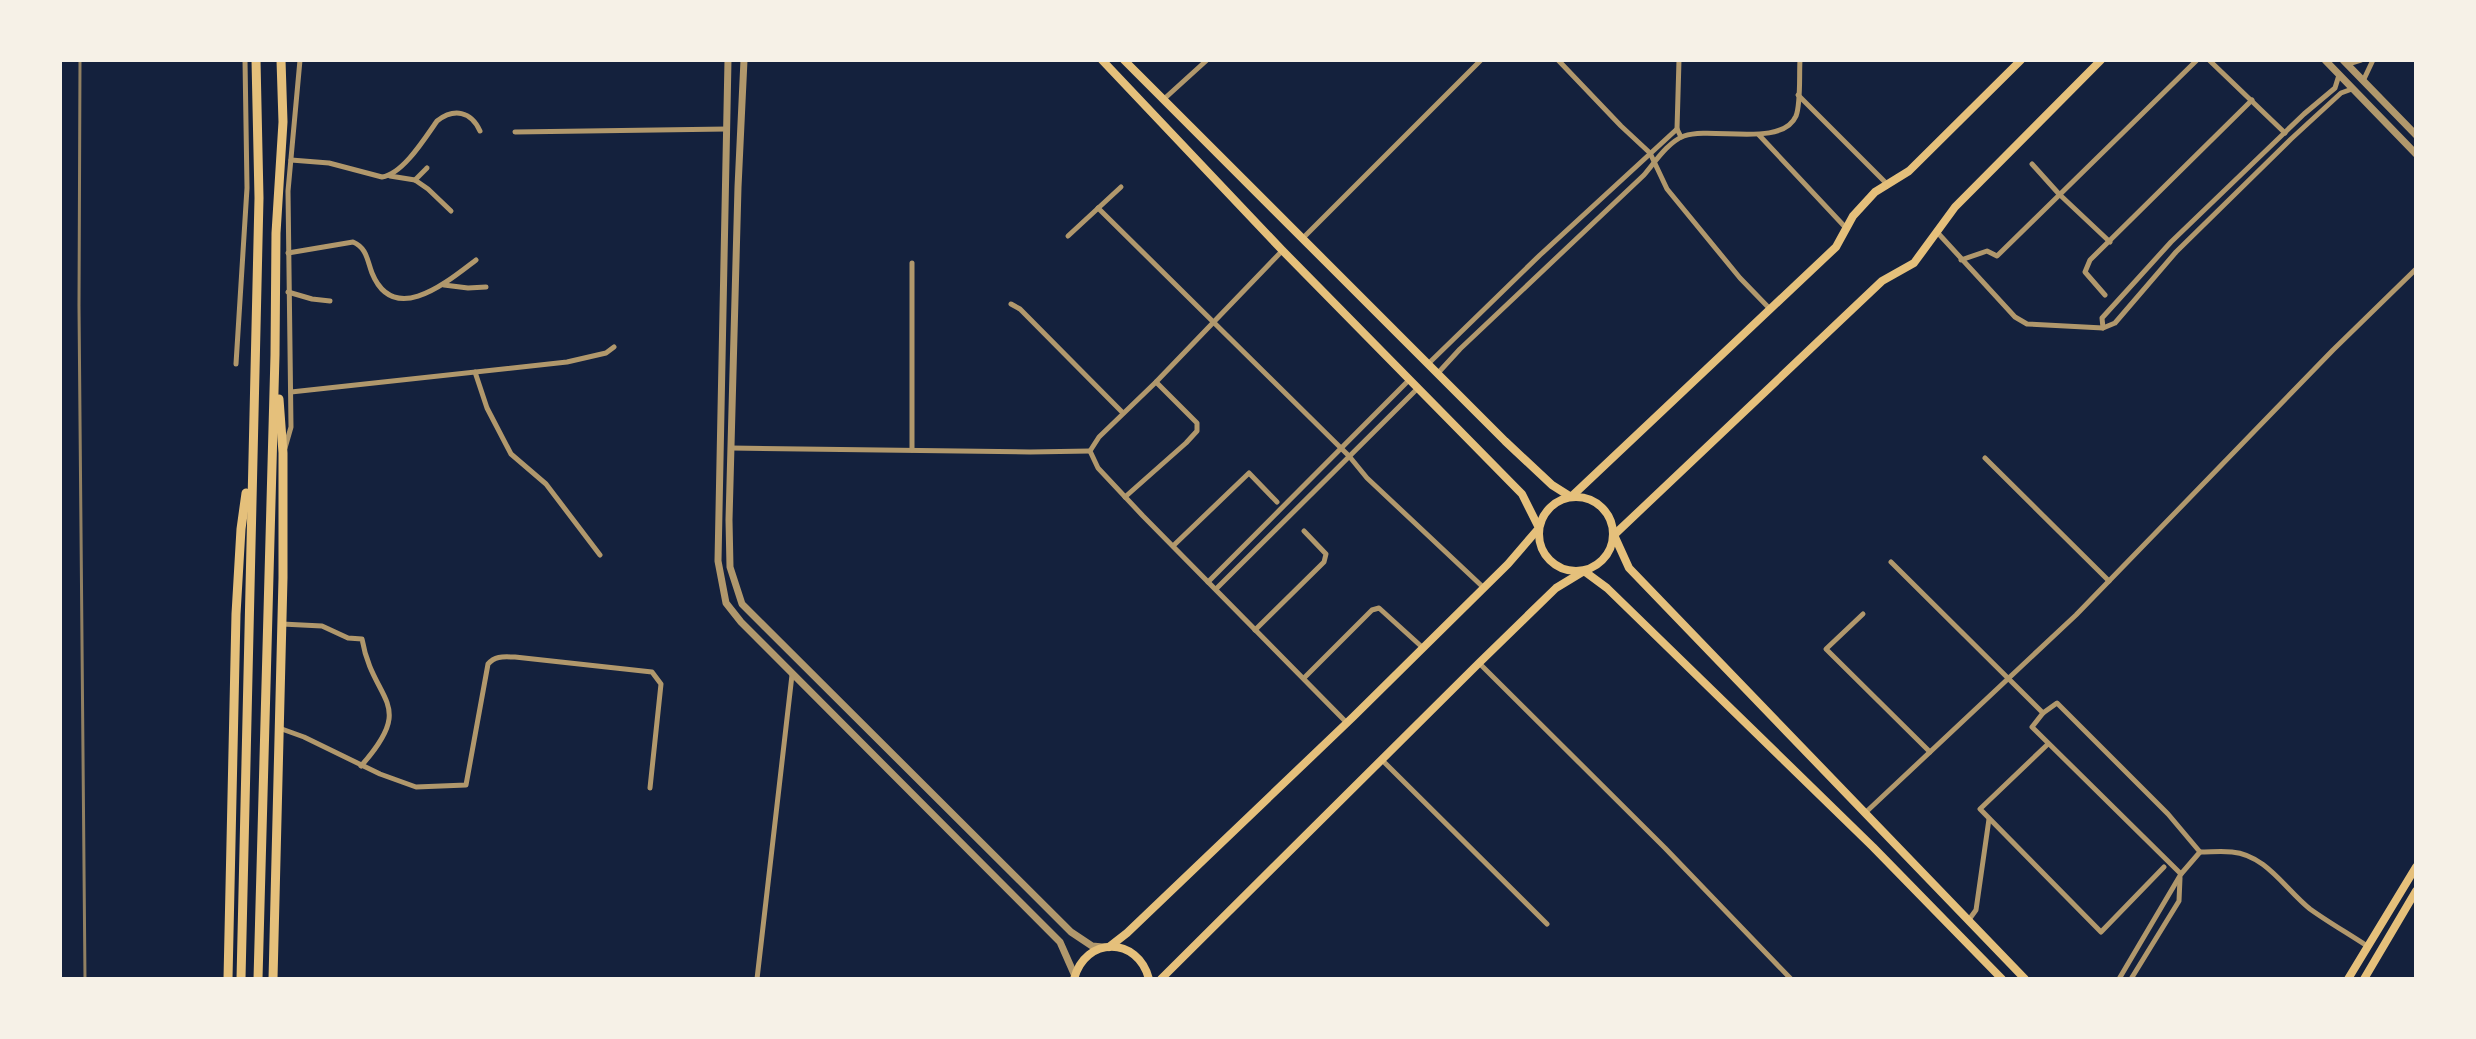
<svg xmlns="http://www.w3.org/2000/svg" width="2476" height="1039" font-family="'PT Sans',sans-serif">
  <rect width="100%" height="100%" fill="#14213d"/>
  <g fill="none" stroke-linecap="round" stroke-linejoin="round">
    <g stroke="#b1986c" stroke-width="5">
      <path d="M1558,60L1621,126L1650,153L1667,189L1740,278L1770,309"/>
      <path d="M1679,60L1677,129L1681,137"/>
      <path d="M2209,60L2285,133"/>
      <path d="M2348,64L2361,60"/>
      <path d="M2364,79L2373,60"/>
      <path d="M1798,95L1887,184"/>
      <path d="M1164,99L1207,60"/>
      <path d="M515,132L727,129"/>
      <path d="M1759,135L1846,228"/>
      <path d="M291,160L329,163L382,177C403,174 425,138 437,121C454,108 471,111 480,131"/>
      <path d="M2032,164L2059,194L2110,242"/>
      <path d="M390,176L415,180L428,189L451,211"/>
      <path d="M415,180L427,168"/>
      <path d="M1098,208L1349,456L1367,478L1484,588"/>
      <path d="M1937,232L2015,317L2027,324L2103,328L2115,323L2176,252L2291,139L2341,93L2352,89"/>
      <path d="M1068,236L1121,187"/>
      <path d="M1303,238L1481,60"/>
      <path d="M1282,251L1156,382L1099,437L1090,451L1098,468L1143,516L1347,723"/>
      <path d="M288,253L353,242C367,248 367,260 372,273C394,327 447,282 476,260"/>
      <path d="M1961,260L1987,251L1997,256L2197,60"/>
      <path d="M444,285L468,288L486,287"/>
      <path d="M288,292L312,299L330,301"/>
      <path d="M2105,295L2085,272L2090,260L2252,100"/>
      <path d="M1011,304L1020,309L1123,413"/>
      <path d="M2103,328L2102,318L2171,242L2304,114L2335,88L2339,75"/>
      <path d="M236,364L247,188L245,60"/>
      <path d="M1428,364L1540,255L1677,129"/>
      <path d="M475,372L487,408L511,454L546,484L600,555"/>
      <path d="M1438,373L1460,349L1644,175C1655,162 1668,142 1684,136C1712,126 1782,148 1796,116C1801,103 1799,75 1800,60"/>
      <path d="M291,392L567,362L606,353L614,347"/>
      <path d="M285,448L291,427L288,191L300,60"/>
      <path d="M731,448L1030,452L1090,451"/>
      <path d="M912,450V263"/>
      <path d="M1985,458L2109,581"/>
      <path d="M1125,497L1186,443L1197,431V423L1156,382"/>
      <path d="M1173,546L1249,473L1277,502"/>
      <path d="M1891,562L2043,713"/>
      <path d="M1208,582L1409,380"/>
      <path d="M1216,589L1418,388"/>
      <path d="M1863,614L1826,649L1930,752"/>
      <path d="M282,624L322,626L348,638L362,639C373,703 418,702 361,766"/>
      <path d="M1255,630L1324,562L1326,554L1304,531"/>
      <path d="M1479,663L1665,848L1791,979"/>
      <path d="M1304,678L1372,610L1379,608L1422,647"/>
      <path d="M2057,703L2168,814L2200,852L2181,874L2032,727L2043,713Z"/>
      <path d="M279,728L304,737L380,774L416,787L466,785L488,664C496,655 505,657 515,657L652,672L661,684L650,788"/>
      <path d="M2048,744L1980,809L2101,932L2164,867"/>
      <path d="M1382,760L1547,924"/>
      <path d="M1865,813L2076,615L2333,350L2416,269"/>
      <path d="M2200,852C2211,852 2221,851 2232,852C2266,855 2285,889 2310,909C2328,922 2349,934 2367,946"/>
      <path d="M1968,921L1976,910L1989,819"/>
      <path d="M757,979L792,675"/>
      <path d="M2119,979L2181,874"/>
      <path d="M2131,979L2179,901L2180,878"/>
    </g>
    <g stroke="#b1986c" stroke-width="7">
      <path d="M728,60L718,561L726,603L741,622L1060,942L1075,976"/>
      <path d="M744,60L738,187L729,520L730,567L742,604L1071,932L1092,946L1103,947"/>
      <path d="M2325,60L2416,154"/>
      <path d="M2343,60L2416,135"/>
    </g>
    <g stroke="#e5c07b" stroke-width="8">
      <path d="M1102,60L1282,250L1522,494L1539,528L1508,564L1353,717L1127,933L1109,947"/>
      <path d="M1124,60L1505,441L1552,485L1571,497L1836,247L1853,216L1875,192L1909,171L2021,60"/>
      <circle cx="1576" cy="534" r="37"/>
      <path d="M1074,979C1085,936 1138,936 1149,979"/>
      <path d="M1161,979L1479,663L1556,588L1584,571L1607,588L1873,847L2002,979"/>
      <path d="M2025,979L1629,568L1614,535L1882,281L1914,263L1955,207L2101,60"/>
      <path d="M2348,979L2416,867"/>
      <path d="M2364,979L2416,891"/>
    </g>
    <g stroke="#e5c07b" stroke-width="9">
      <path d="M228,979L236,614L241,529L246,493"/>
      <path d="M241,979L259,198L256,60"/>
      <path d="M258,979L275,355L276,233L283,122L281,60"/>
      <path d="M273,979L283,578V453L279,399"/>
    </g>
    <path stroke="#918062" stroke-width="3" d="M80,60L79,306L85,979"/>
  </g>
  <rect width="2476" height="1039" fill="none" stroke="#f6f1e7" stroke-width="124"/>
</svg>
